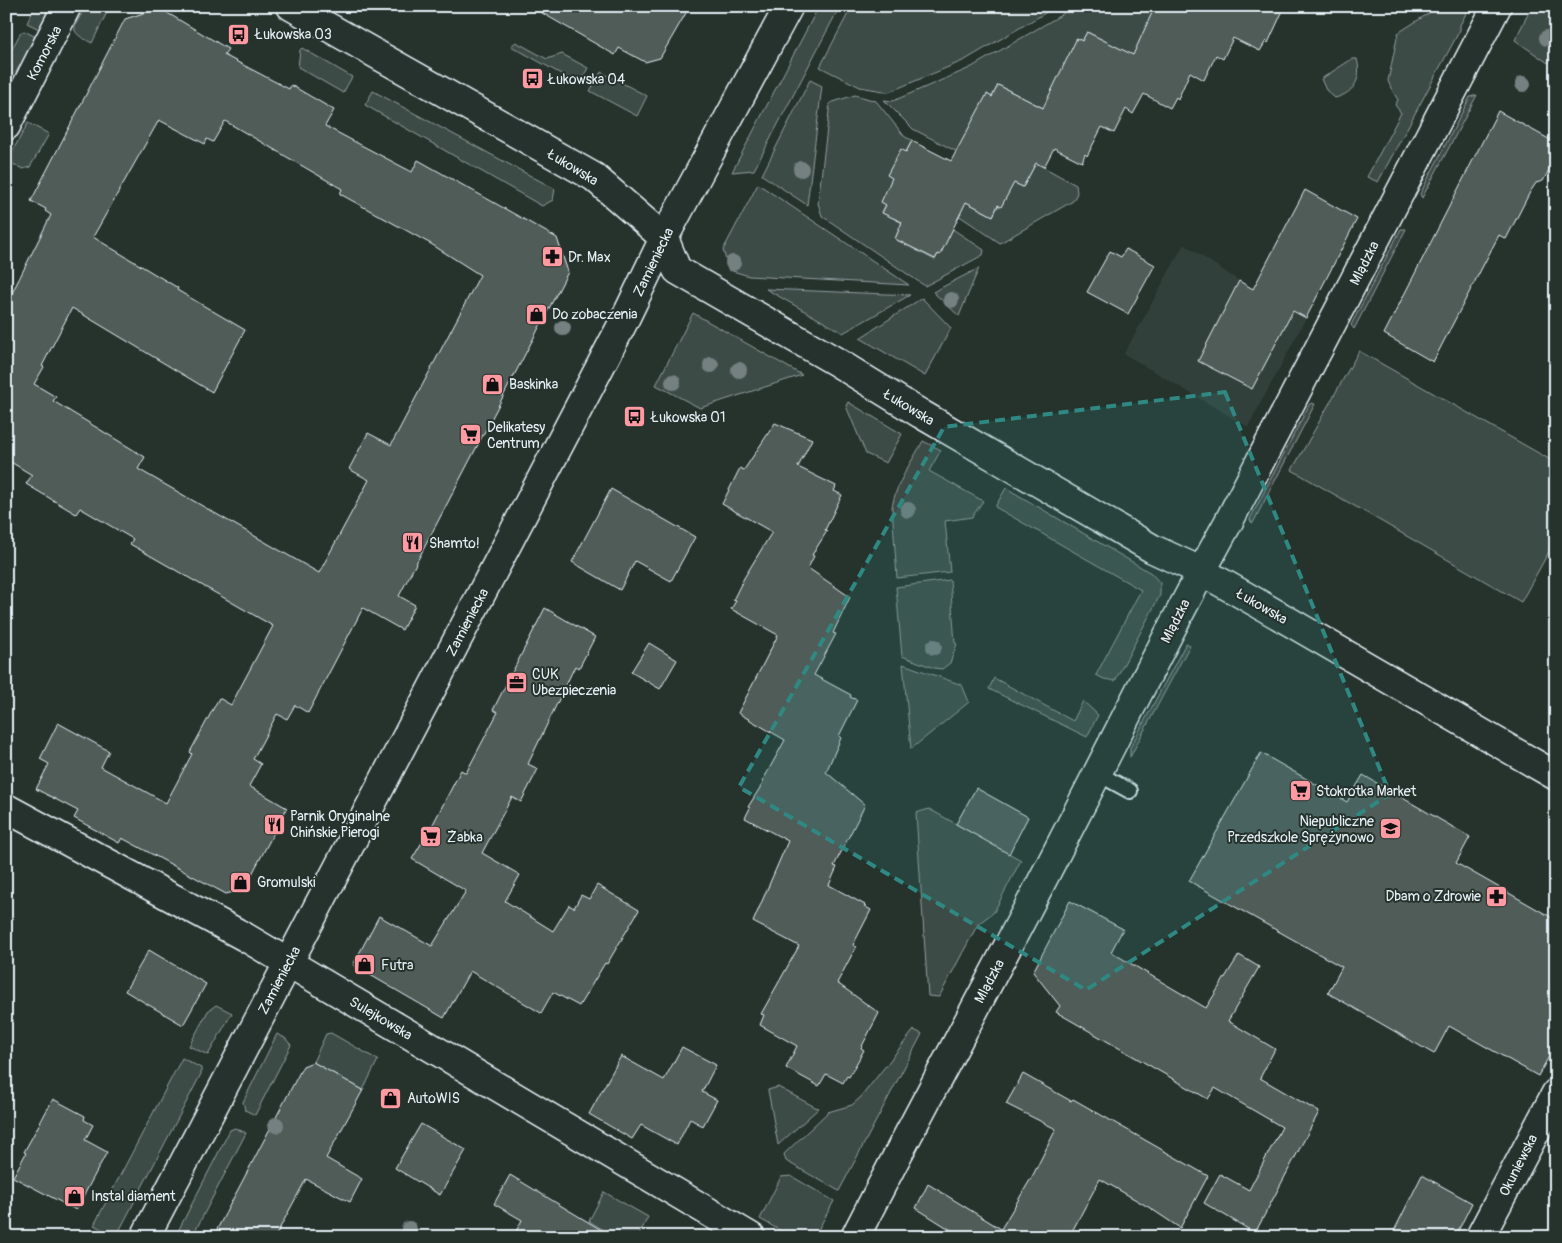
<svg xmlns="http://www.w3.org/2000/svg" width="1562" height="1243" font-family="Pangolin,sans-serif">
  <rect width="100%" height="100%" fill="#26332d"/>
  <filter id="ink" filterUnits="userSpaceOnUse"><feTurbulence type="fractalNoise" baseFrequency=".02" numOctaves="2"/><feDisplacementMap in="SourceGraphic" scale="10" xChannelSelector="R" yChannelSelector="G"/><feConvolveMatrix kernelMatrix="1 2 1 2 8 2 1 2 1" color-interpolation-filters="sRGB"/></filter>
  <g filter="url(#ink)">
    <path fill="#333f3a" d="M1184,244L1239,281L1306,318L1248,427L1124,354Z"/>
    <g fill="#3e4b47" stroke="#939ea0">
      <path d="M35,6H50L39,29L27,23Z"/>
      <path d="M86,6H110L92,43C66,30 74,29 86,6Z"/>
      <path d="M819,6H840L754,170L732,172Z"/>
      <path d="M852,6H1057L965,60L889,92L860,87L820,67Z"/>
      <path d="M1072,6H1161L1153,10L1140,59L1087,32L1082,41L1076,38V40L1081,43L1069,66L1064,63L1063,65L1073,70L1051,112L998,85L992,97L987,94L969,158L913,129L884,100L893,101L970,68L1061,15Z"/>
      <path d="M1440,6H1470L1460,25V30L1378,182L1367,177L1401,113L1395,105L1398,100L1391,88L1388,81L1398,33Z"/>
      <path d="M1532,6H1556V57L1553,55L1548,63L1515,40Z"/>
      <path d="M24,31L34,36L36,40L6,93V60L21,32Z"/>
      <path d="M516,42L547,59L562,54L588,68L579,84L511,46Z"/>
      <path d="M302,48L352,77L343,93L298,67L300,50Z"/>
      <path d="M1352,59H1357C1362,78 1355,93 1335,98L1326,90L1321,79Z"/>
      <path d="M601,72L647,96L637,116L590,91Z"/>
      <path d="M810,80L822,86L807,205L762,175Z"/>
      <path d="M373,91L555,189L553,200L542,206L365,105Z"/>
      <path d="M855,95L876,101L905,137L912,140L893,178L898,181L882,212L902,223L895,239L935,260L951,228L984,250L983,255L925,286L822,216L818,203L830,103Z"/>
      <path d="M1477,95L1422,198L1420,194L1470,97Z"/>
      <path d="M28,123L49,134L30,167L23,169L7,161Z"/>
      <path d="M1036,163L1076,185L1077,193L1073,201L1000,243L955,213L962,200L993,216L1011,181L1023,187Z"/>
      <path d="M758,184L909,285L749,276L729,270L723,250Z"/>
      <path d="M1401,229H1406L1354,329L1351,325Z"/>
      <path d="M979,268L959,316L933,292Z"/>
      <path d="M766,289L910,295L843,333Z"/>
      <path d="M922,298L951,328L925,376L860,338Z"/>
      <path d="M693,313L802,375L700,408L656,385Z"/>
      <path d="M1359,351L1556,463V539L1521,602L1292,470Z"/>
      <path d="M848,402L902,434L886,463L866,454L846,406Z"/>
      <path d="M1311,403L1315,404L1253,523L1251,522L1250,519L1309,405Z"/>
      <path d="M923,441L941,450L929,471L983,501L972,517L945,521L950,572L897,578L892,507C896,483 911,463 923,441Z"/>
      <path d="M1006,488L1151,573L1160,583V595L1115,681L1104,679L1096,675L1141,590L995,507Z"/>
      <path d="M950,580L955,643L957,644L950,663L942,669L934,668L902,656L896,587Z"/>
      <path d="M1186,643L1190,645L1130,757V748Z"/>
      <path d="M903,664L962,685L969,702L911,749Z"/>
      <path d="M994,678L1073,721L1083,701L1098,715L1087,737L989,689Z"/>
      <path d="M929,809L1021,860L994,912L978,924L939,997L928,996L916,813Z"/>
      <path d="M216,1005L232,1013L208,1055L189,1046L208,1011Z"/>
      <path d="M914,1030L922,1034L839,1191L786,1161L784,1154L828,1112L852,1105L861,1097Z"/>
      <path d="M331,1033L378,1060L363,1090L313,1062L326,1034Z"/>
      <path d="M277,1034L285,1038L291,1045L255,1115L245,1110L243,1102Z"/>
      <path d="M182,1058L201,1068V1074L116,1237L94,1225Z"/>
      <path d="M778,1087L815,1107L819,1108L778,1145L768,1090Z"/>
      <path d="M235,1128L246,1133L192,1237H175L230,1130Z"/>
      <path d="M791,1176L834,1201L814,1237H792L760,1219L781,1177Z"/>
      <path d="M604,1192L648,1217L638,1237H615L589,1221Z"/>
    </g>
    <g fill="#505c59" stroke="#e8f1f8" fill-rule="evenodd">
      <path d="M530,6H690L660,58L645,62L619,48L615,55Z"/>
      <path d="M1155,6H1285L1268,43L1266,41L1260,51L1233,38L1223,59L1216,55L1204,80L1190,72L1178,99L1176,97L1170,108L1144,94L1133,114L1126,109L1114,133L1102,127L1087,156L1085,154L1082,162L1054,148L1044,167L1036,163L1023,187L1014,183L1001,207L998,205L993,216L966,202L940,255L938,254L935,259L895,239L902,222L882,213L886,205L881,202L892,178L887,175L901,149L906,152L912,141L951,161L987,94L992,97L998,85L1043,108L1077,38L1082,41L1087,32L1133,55Z"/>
      <path d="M159,8L228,49L224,55L289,89L291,85L334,110L325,126L412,172L418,160L557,238L568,272L399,596L415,605L402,630L363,608L308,713L295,705L287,719L277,714L253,759L261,764L249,786L287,808L244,889L226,894L122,838L119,843L74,818L78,811L36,789L49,764L40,759L58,723L109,751L101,767L166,803L192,754L190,752L219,698L231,705L273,626L130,544L133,539L80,508L76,514L26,484L32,475L6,459V305L51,215L45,211L46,209L31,201L125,19ZM159,120L205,144L207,139L213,142L225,121L342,189L340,194L431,244L480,275L391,445L368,433L349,469L369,480L319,573L138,469L145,457L53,401L56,397L34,384L44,367L42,366L72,308L212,392L245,330L177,290L178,288L93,237Z"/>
      <path d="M1498,111L1556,143V157L1543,181L1536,183L1530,192L1506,239L1499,235L1433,362L1384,334Z"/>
      <path d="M1305,190L1357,219L1306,318L1293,311L1252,389L1198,361L1239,281L1253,289Z"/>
      <path d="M1126,249L1155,265L1128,314L1087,292L1110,251L1121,257Z"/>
      <path d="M775,423L812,439L798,467L836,486L834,491L842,495L825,530L827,531L812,555L814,556L808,568L850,597L833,633L836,634L814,675L851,695L850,697L857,700L839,736L841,738L826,772L865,805L834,866L837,867L829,885L865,905L864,906L871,910L853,945L856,947L837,983L879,1013L861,1048L864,1050L849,1077L847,1076L843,1083L826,1074L819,1086L786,1068L797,1046L760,1025L764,1015L761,1014L799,946L753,922L788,841L745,818L750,808L748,807L763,783L762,782L785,740L738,713L778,635L731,609L736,601L733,600L744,578L772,532L722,504L740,468L744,470Z"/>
      <path d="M611,489L695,537L671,581L635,561L620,590L572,562Z"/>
      <path d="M545,608L595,637L579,668L575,666L528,764L538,769L521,802L512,797L482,853L520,875L505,901L553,931L569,905L574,908L581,895L589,899L597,885L639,910L607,964L605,963L579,1006L553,992L541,1013L470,971L444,1018L353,965L379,916L432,946L466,891L412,859L433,824L461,770L466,773L498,712L493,710Z"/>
      <path d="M649,643L677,660L660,689L631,672Z"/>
      <path d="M1261,753L1347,802L1363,775L1470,837L1456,863L1556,920V1044L1538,1076L1449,1026L1434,1054L1328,993L1342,967L1189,881Z"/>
      <path d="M976,788L1028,817L1009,854L956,824Z"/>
      <path d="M1070,901L1123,929L1111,952L1206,1008L1239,955L1259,967L1228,1021L1275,1049L1260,1078L1319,1112L1255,1233L1204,1203L1220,1174L1249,1190L1282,1127L1215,1088L1208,1099L1056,1012L1060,1006L1033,972Z"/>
      <path d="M149,950L206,984L183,1025L125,991Z"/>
      <path d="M682,1047L716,1065L702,1092L717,1100L703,1126L690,1119L677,1145L641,1125L632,1139L589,1114L621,1056L664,1080Z"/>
      <path d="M313,1062L363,1090L326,1158L362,1179L350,1202L306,1179L275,1237H213L303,1066Z"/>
      <path d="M1023,1074L1071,1101L1073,1099L1208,1176L1180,1228L1150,1208L1100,1179L1069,1237H962L916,1208L928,1184L1001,1229L1033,1175L1056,1129L1006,1104Z"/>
      <path d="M53,1099L85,1116L84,1120L93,1125L85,1140L107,1152L76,1210L13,1177L26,1153L24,1152Z"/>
      <path d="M421,1124L466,1150L440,1195L395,1168Z"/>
      <path d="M510,1175L613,1237H513L522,1220L494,1204Z"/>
      <path d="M1422,1175L1472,1203L1455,1237H1391Z"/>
    </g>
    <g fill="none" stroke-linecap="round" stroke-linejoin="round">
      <defs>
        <path id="service" d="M1097,773L1130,791"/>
        <g id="minor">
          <path d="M6,126L67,6"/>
          <path d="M664,238L677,270L835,361L921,414L1153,549L1201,571L1247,597L1556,776"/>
          <path d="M6,808L245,937L751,1237"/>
          <path d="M855,1237C922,1106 993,977 1060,846C1116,738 1169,629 1228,523L1497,6"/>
          <path d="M1480,1237L1556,1093"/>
        </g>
        <g id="tertiary">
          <path d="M291,6L594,177L664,238"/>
          <path d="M145,1237L624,321L664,238L789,6"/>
        </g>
      </defs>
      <use href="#service" stroke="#e8f1f8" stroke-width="18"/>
      <use href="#minor" stroke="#e8f1f8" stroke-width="31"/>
      <use href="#tertiary" stroke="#e8f1f8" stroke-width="31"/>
      <use href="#service" stroke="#26332d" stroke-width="14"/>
      <use href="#minor" stroke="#26332d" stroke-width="28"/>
      <use href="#tertiary" stroke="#26332d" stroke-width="28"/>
    </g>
    <g fill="#758080">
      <circle cx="1547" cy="38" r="8"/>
      <circle cx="1523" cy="84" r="8"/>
      <circle cx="801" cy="169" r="8"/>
      <circle cx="733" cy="263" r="8"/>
      <circle cx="951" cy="300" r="8"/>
      <circle cx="563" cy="328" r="8"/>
      <circle cx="711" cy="365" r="8"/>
      <circle cx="739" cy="370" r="8"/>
      <circle cx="673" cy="382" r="8"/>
      <circle cx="908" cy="510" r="8"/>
      <circle cx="934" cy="647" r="8"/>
      <circle cx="276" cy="1125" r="8"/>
      <circle cx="409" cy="1229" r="8"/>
    </g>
  </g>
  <path fill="#308883" fill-opacity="0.2" stroke="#308883" stroke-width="4" stroke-dasharray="10 6" stroke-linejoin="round" d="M1225,392L1390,794L1086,990L739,787L944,427Z"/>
  <defs>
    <symbol id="bus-square" viewBox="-11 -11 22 22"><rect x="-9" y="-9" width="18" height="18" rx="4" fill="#ff9aa2" stroke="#26332d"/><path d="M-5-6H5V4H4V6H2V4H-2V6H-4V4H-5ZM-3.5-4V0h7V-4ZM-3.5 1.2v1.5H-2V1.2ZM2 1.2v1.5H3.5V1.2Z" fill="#111"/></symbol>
    <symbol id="pharmacy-square" viewBox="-11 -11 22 22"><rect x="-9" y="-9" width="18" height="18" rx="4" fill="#ff9aa2" stroke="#26332d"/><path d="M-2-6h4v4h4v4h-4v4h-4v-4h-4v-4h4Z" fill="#111"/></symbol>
    <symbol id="shop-square" viewBox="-11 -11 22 22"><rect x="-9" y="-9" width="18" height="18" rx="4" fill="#ff9aa2" stroke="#26332d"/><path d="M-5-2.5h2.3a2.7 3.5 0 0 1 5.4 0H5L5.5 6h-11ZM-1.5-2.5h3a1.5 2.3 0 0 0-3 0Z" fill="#111"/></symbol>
    <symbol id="supermarket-square" viewBox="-11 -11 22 22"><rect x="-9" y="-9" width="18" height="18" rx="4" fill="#ff9aa2" stroke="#26332d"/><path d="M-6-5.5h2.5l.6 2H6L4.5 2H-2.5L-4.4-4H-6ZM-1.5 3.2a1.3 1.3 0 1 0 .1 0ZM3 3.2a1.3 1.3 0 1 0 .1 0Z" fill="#111"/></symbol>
    <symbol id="restaurant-square" viewBox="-11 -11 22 22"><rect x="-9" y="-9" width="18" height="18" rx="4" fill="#ff9aa2" stroke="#26332d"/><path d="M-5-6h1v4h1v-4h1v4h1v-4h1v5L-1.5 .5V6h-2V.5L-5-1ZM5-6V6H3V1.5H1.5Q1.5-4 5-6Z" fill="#111"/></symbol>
    <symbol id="office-square" viewBox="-11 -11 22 22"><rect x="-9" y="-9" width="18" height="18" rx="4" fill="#ff9aa2" stroke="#26332d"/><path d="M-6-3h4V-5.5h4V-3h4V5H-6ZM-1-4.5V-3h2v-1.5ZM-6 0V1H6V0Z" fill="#111"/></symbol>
    <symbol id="school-square" viewBox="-11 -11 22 22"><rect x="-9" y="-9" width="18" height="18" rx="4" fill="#ff9aa2" stroke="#26332d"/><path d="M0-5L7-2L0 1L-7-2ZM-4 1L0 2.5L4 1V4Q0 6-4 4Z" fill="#111"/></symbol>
  </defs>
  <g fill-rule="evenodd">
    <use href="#bus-square" x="226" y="22" width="25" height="25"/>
    <use href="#bus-square" x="520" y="66" width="25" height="25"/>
    <use href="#pharmacy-square" x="540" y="244" width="25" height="25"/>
    <use href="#shop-square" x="524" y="302" width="25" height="25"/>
    <use href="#shop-square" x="480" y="372" width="25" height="25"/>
    <use href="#bus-square" x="622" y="404" width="25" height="25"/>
    <use href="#supermarket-square" x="458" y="422" width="25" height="25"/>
    <use href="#restaurant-square" x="400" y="530" width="25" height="25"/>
    <use href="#office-square" x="504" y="670" width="25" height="25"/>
    <use href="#supermarket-square" x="1288" y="778" width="25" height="25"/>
    <use href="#restaurant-square" x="262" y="812" width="25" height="25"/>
    <use href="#school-square" x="1378" y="816" width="25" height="25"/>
    <use href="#supermarket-square" x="418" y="824" width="25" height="25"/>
    <use href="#shop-square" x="228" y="870" width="25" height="25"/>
    <use href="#pharmacy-square" x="1484" y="884" width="25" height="25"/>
    <use href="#shop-square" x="352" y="952" width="25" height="25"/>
    <use href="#shop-square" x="378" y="1086" width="25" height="25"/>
    <use href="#shop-square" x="62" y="1184" width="25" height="25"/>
  </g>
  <g text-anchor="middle" stroke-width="4" stroke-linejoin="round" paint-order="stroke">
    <g font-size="14" fill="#e8f1f8" stroke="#26332d" text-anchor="start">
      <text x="255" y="39">Łukowska 03</text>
      <text x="548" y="84">Łukowska 04</text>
      <text x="568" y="262">Dr. Max</text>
      <text x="552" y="319">Do zobaczenia</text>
      <text x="509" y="389">Baskinka</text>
      <text x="651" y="422">Łukowska 01</text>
      <text x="487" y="432">Delikatesy<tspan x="487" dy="16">Centrum</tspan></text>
      <text x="429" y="548">Shamto!</text>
      <text x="532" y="679">CUK<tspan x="532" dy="16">Ubezpieczenia</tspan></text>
      <text x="1316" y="796">Stokrotka Market</text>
      <text x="290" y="821">Parnik Oryginalne<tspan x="290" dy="16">Chińskie Pierogi</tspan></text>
      <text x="1374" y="826" text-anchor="end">Niepubliczne<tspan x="1374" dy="16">Przedszkole Sprężynowo</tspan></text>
      <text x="447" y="842">Żabka</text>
      <text x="257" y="887">Gromulski</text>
      <text x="1481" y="901" text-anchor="end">Dbam o Zdrowie</text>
      <text x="381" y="970">Futra</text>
      <text x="407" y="1103">AutoWIS</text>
      <text x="91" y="1201">Instal diament</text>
    </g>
    <g font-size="14" fill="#e8f1f8" stroke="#26332d">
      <text transform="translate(44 53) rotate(-63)" y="5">Komorska</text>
      <text transform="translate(573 167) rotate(31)" y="5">Łukowska</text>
      <text transform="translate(653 262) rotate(-64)" y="5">Zamieniecka</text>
      <text transform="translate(1364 263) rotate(-63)" y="5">Mlądzka</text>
      <text transform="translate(909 407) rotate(31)" y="5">Łukowska</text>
      <text transform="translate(1262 606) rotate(30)" y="5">Łukowska</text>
      <text transform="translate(1175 621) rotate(-63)" y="5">Mlądzka</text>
      <text transform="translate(467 622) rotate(-62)" y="5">Zamieniecka</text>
      <text transform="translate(279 980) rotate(-62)" y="5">Zamieniecka</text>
      <text transform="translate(989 981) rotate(-62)" y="5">Mlądzka</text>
      <text transform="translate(381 1018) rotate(31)" y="5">Sulejkowska</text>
      <text transform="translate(1518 1165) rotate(-63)" y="5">Okuniewska</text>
    </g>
  </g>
  <rect width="1562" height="1243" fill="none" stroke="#26332d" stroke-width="25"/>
  <rect x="12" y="12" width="1537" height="1218" fill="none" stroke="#e8f1f8" stroke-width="2" filter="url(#ink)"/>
</svg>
